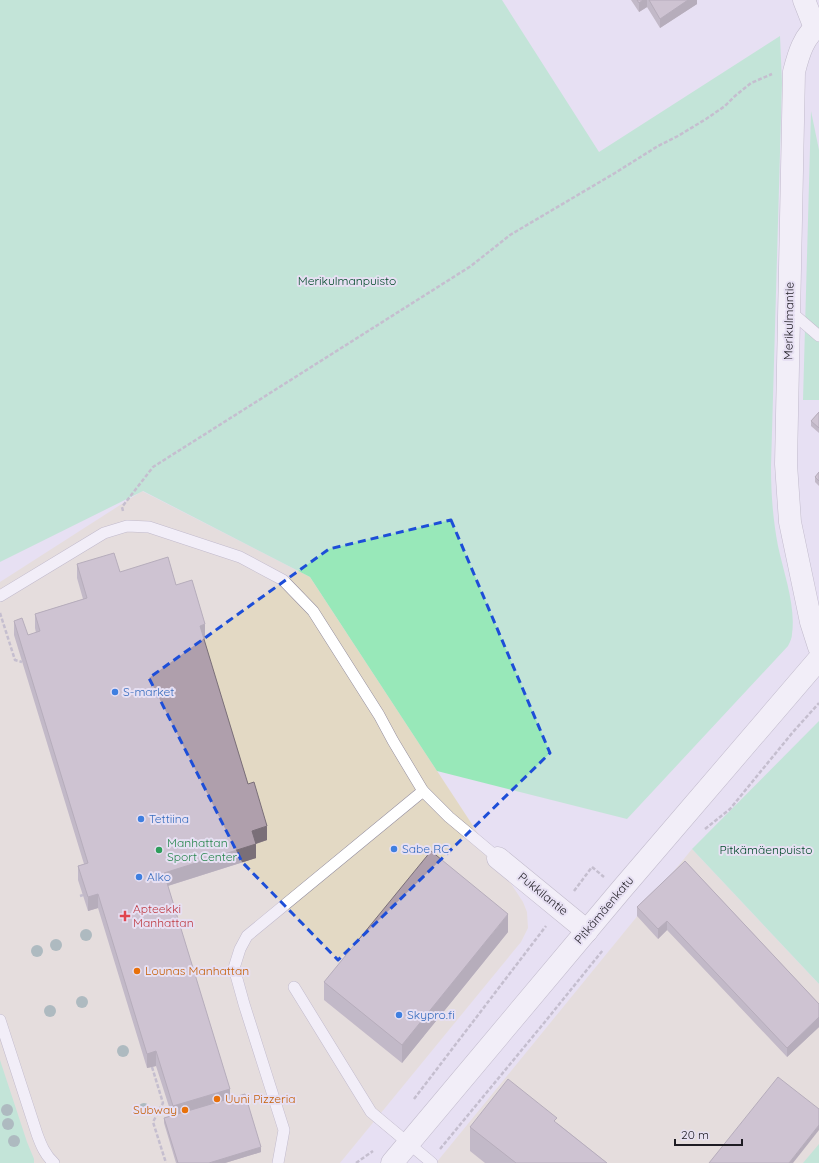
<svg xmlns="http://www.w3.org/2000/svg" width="819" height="1163" font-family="Quicksand,sans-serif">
  <rect width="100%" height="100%" fill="#e7e0f3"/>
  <g fill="#e3d9c4">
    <path d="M142,491L310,577L523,902L527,912L528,928L521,942L340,1163H0V582Z"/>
    <path d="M692,849L819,984V1163H436Z"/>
  </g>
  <g fill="#98e8b9">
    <path d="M0,0H502L599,152L780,36L782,83L771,467C771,494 773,520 778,546C784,574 796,606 792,634C792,638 790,642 788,646L627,819L437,771L310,577L143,491L0,562Z"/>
    <path d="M811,111L819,150V400H803Z"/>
    <path d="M819,721V984L692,849Z"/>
    <path d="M0,1060L27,1142L34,1159V1163H0Z"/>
    <path d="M819,1144V1163H803Z"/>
  </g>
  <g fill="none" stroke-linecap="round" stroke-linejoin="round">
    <defs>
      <g id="service">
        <path d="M790,311L819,336"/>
        <path d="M0,596L104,533L127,526L149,527L240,557L283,580L313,611L379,715L393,741L423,791L449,817L498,858"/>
        <path d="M294,987L371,1112L432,1163"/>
        <path d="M0,1020L37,1134C41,1145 45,1155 54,1163"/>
        <path d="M278,1163L284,1130L244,1004L234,968L240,949L247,936L423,791"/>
      </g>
      <g id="minor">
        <path d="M804,0L815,28"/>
        <path d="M498,858L587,931"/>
      </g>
      <g id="tertiary">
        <path d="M819,26C804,34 798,56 794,72L786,464L790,522L811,622L819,647"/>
        <path d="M392,1163L621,890L819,659"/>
      </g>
    </defs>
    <use href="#service" stroke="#938d9e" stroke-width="12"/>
    <use href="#minor" stroke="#938d9e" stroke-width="23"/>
    <use href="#tertiary" stroke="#938d9e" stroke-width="23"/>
    <g stroke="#9b96a4" stroke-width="2.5" stroke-dasharray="4 2" stroke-linecap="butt">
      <path d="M123,511L122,507L153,467L471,266L510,235L615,173L658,146L678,136L706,119L725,106L735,96L751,83L772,74"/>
      <path d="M0,613L15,660L22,662"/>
      <path d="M705,829L730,809L793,732L819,703"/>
      <path d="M574,891L592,867L604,877"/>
      <path d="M80,896L83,895"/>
      <path d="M152,1067L163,1103L153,1122L166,1163"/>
      <path d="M414,1099L546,926"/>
      <path d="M440,1149L544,1023L603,950"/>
      <path d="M356,1163L373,1151"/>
    </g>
    <use href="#service" stroke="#fff" stroke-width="11"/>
    <use href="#minor" stroke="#fff" stroke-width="22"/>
    <use href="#tertiary" stroke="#fff" stroke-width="22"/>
  </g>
  <g fill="#688d84">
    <circle cx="86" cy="935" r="6"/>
    <circle cx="56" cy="945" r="6"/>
    <circle cx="37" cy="951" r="6"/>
    <circle cx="82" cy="1002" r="6"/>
    <circle cx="50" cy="1011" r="6"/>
    <circle cx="123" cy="1051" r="6"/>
    <circle cx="144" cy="1109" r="6"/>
    <circle cx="7" cy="1110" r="6"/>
    <circle cx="8" cy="1124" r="6"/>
    <circle cx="14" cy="1141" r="6"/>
  </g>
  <g fill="#968994">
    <path d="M631,0H697V4L660,28L647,7L639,12Z"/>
    <path d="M819,412V433L811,426V421Z"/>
    <path d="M819,472V486L815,482V477Z"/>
    <path d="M77,564L120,572L176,585L205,638L203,639L248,784L267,840L256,844V858L168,886L230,1098L261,1152L225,1163H176L164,1123V1118L172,1116L156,1066L147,1068L98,908L88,911L78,880V866L84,864L14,635V621L28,635L36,633L35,628V614L83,599L77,578Z"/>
    <path d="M685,861L819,1004V1027L787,1057L667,930L658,939L637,916V907Z"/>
    <path d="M508,932L402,1063L324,1000V982Z"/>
    <path d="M557,1123L607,1163H485L470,1151V1127Z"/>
  </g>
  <g fill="#7a6f78">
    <path d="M643,0H647V7L639,12V3Z"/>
    <path d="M688,0H697V4L660,28V19Z"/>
    <path d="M205,624V638L200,640V626Z"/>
    <path d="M267,826V840L252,845V831Z"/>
    <path d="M256,844V858L164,887V873Z"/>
    <path d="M98,894V908L88,911V897Z"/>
    <path d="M508,914V932L402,1063V1045Z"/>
    <path d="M667,921V930L658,939V929Z"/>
    <path d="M819,1017V1027L787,1057V1048Z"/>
    <path d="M156,1051V1066L147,1068V1054Z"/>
    <path d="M230,1089V1103L173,1121V1106Z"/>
    <path d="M819,1125V1130L793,1163H789Z"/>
    <path d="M261,1147V1152L225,1163H209Z"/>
  </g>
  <g fill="#af9fac" stroke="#7a6f78">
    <path d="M637,0H643L639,3Z"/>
    <path d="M649,0H688L660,19Z"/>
    <path d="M819,412V428L811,421Z"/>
    <path d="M819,472V481L815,477Z"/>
    <path d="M114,553L120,572L168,557L176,585L192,580L205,624L200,626L248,784L254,782L267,826L252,831L256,844L164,873L230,1089L173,1106L156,1051L147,1054L98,894L88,897L78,866L88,863L14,621L22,618L28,635L40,631L35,614L87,598L77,564Z"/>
    <path d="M431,851L508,914L402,1045L324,982Z"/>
    <path d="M685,861L819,1004V1017L787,1048L667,921L658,929L637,907Z"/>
    <path d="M778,1077L819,1109V1125L789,1163H709Z"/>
    <path d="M508,1079L557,1118L554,1121L607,1163H516L470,1127Z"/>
    <path d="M245,1094L261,1147L209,1163H178L164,1118Z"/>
  </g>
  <path d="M0 0H819V1163H0ZM451,520L550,753L338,960L242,862L149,678L329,549Z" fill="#e7e0f3" fill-opacity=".55" fill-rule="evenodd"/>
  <path fill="none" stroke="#1d4ed8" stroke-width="3" stroke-dasharray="8 5" stroke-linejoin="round" d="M451,520L550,753L338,960L242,862L149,678L329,549Z"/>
  <g fill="#3f7fe0" stroke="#e7e0f3" stroke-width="1.5">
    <circle cx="115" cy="692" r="4"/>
    <circle cx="141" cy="819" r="4"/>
    <circle cx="394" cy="849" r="4"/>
    <circle cx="139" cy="877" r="4"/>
    <circle cx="399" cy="1015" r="4"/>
  </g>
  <circle fill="#2e9e5b" stroke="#e7e0f3" stroke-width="1.5" cx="159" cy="850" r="4"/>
  <path fill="#e0444e" stroke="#e7e0f3" stroke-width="1.5" d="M123 910h4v4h4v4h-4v4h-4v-4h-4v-4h4z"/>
  <g fill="#e8710a" stroke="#e7e0f3" stroke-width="1.5">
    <circle cx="137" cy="971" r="4"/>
    <circle cx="217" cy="1099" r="4"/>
    <circle cx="185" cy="1110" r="4"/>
  </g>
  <g text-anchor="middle" stroke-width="4" stroke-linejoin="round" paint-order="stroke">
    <g font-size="12" fill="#004929" stroke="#e7e0f3">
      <text x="347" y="285">Merikulmanpuisto</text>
      <text x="766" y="854">Pitkämäenpuisto</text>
    </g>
    <g font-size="12" fill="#1e1c23" stroke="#e7e0f3">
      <text transform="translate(789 321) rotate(-89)" y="4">Merikulmantie</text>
      <text transform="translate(543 894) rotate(39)" y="4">Pukkilantie</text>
      <text transform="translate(604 910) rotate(-50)" y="4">Pitkämäenkatu</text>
    </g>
    <g font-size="12" fill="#366cbe" stroke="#e7e0f3" text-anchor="start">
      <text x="123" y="696">S-market</text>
      <text x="149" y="823">Tettiina</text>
      <text x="402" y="853">Sabe RC</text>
      <text x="147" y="881">Alko</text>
      <text x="407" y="1019">Skypro.fi</text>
    </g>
    <g font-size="12" fill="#27864d" stroke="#e7e0f3" text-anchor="start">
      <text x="167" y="847">Manhattan<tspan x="167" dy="14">Sport Center</tspan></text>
    </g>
    <g font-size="12" fill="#be3a42" stroke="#e7e0f3" text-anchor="start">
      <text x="133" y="913">Apteekki<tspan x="133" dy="14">Manhattan</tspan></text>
    </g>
    <g font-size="12" fill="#c56008" stroke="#e7e0f3" text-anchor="start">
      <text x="145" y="975">Lounas Manhattan</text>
      <text x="225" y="1103">Uuni Pizzeria</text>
      <text x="177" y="1114" text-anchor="end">Subway</text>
    </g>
  </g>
  <path d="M675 1139v6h67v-6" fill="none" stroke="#1e1c23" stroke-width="2"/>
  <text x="681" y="1139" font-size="12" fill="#1e1c23" stroke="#e7e0f3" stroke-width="3" paint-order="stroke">20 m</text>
</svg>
